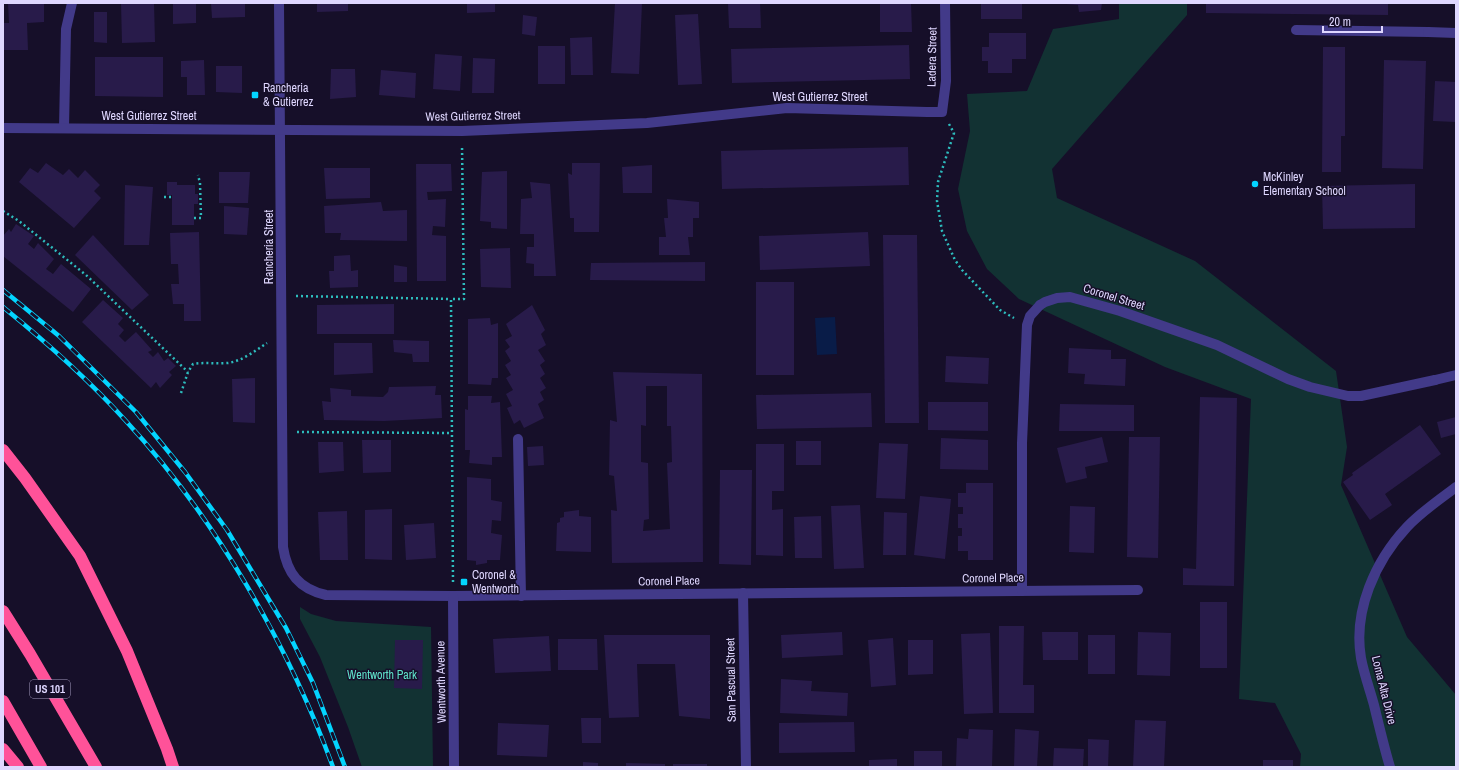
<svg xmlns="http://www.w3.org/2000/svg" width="1459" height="770" font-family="'Archivo Narrow',sans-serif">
  <rect width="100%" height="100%" fill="#160f29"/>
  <g fill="#123233">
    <path d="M1119,3H1187V15L1052,169L1057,198L1195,261L1336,371L1347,447L1341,485L1407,637L1456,695V767H1300L1301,754L1275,703L1239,699L1251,399L1165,367L1019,299L987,269L967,231L958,189L970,131L967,94L1027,91L1053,29L1119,19Z"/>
    <path d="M300,607L311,614L336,621L431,627L433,767H362L348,727L320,657L300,619Z"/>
  </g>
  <path fill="#091c48" d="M835,317L837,354L817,355L815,318Z"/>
  <g fill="#281b4a" fill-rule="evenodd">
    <path d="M8,3H44V22L27,23L28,50H3V23H9Z"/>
    <path d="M121,3H154L155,42L122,43Z"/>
    <path d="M173,3H196V23L173,24Z"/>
    <path d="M211,3H245V17L212,18Z"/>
    <path d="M317,3H348V11L317,12Z"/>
    <path d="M467,3H495V12L467,13Z"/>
    <path d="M615,3H642L639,74L611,73Z"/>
    <path d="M728,3H760L761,28H729Z"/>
    <path d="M880,3H911L912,32H880Z"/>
    <rect x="981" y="3" width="41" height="16"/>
    <path d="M1066,3H1102L1101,10L1079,12L1078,5L1066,4Z"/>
    <path d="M1206,3H1388V15L1206,13Z"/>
    <path d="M94,12H107V43L94,42Z"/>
    <path d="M698,14L702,84L678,85L675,15Z"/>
    <path d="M523,15L537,17L535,36L522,34Z"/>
    <path d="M989,33H1026V59H1012V73H988V61H982V47H989Z"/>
    <path d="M592,37L593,75H571L570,38Z"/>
    <path d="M909,45L910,79L732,83L731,49Z"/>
    <rect x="538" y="46" width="27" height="38"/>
    <path d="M1323,47H1345V136H1341V172H1322Z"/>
    <path d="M435,54L462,56L460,91L433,89Z"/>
    <path d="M95,57H163V97L95,96Z"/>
    <path d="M473,58L495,59L494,93H472Z"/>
    <path d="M204,60L205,95H187V77H181V61Z"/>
    <path d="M1384,60L1426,61L1423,169L1382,168Z"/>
    <path d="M216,66H242V93L216,92Z"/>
    <path d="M331,69H355L356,97L330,99Z"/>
    <path d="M381,70L416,73L415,98L379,95Z"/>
    <path d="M1435,81L1456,82V122L1433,121Z"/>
    <path d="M908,147L909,185L722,189L721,151Z"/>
    <path d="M46,163L63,175L69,169L78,178L85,170L100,185L94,191L101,198L74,228L19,182L30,168L38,173Z"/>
    <path d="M572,163H600L599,232H574V218H570L568,173L572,175Z"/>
    <path d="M416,164H451L452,191L427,192L428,200L446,199L445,227L433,226L432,235L446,236V281H417Z"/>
    <path d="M652,165V193H623L622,167Z"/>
    <path d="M324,168H370V198L326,199Z"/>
    <path d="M507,171V229L491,228V222L480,221L482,172Z"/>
    <path d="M219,172H250L248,203H219Z"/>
    <path d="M167,182H177V185H195V194H198V204H194V225H172V195H167Z"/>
    <path d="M530,182L550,184L556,276H534V264L526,263L527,247H534V234H520L521,199L532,198Z"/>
    <path d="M1415,184V228L1323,229L1322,186Z"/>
    <path d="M125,185L153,187L149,245H124Z"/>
    <path d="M667,199L699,202V218H693V237H688L690,255H659V237H666L664,218H668Z"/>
    <path d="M381,202L383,211L407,210V241L340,240L341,233H325L324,206Z"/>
    <path d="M224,206L249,208L247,235L224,234Z"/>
    <path d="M16,224L34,236L28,244L34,249L38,243L54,259L46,269L53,274L61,264L91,289L73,312L3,256V236L9,229L11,232Z"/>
    <path d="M199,232L201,321H184V304H173L171,284H179L178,264H171L170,233Z"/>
    <path d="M868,232L870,266L760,270L759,236Z"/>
    <path d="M93,235L149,295L132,310L75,255Z"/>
    <path d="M883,235H917L919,423H885Z"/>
    <path d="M510,248L511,288L481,287L480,249Z"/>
    <path d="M350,255L351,271L358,270V287L330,288L329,271H334V256Z"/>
    <path d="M705,262V281L590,280L591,263Z"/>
    <path d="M394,265L407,267V282H394Z"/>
    <rect x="756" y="282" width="38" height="93"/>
    <path d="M103,300L123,318L118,324L124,330L119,336L125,342L136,332L152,350L148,352L153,357L158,352L164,361L168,358L176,366L169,372L172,375L160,388L156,382L151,388L82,322Z"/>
    <path d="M394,304V334H317V305Z"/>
    <path d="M532,305L545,330L541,334L546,345L538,350L545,361L540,365L545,374L540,378L546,388L540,392L544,400L538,404L544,418L524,428L520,420L514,424L507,408L512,406L506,394L513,390L506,378L511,375L505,365L511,361L505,351L510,347L505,340L512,336L506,324Z"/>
    <path d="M490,318L491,325L498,323V378H492L491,385L468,384V319Z"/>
    <path d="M393,340L429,341V362H413L412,354L394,352Z"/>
    <path d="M334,343H372L373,373L334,375Z"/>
    <path d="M1069,348L1111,350V359H1126L1125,386L1084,384L1085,374L1068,373Z"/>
    <path d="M946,356L989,358L988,384L945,382Z"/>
    <path d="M613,372L702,374L703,562L612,563L611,510L617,511L614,476L609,475L610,420L617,422ZM646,386H667V426H671L672,462L667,463L670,529L643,531L644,520L649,519L648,463L641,462V425L646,426Z"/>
    <path d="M255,378V423L233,422L232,379Z"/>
    <path d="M436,386L435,395H441L442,418L384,421L324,420L322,401L331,402L330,388L351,390V396L383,397L388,392L389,387Z"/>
    <path d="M871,393L872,427L757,429L756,395Z"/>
    <path d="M468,396H492L491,403L500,402L502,457H492V465L469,463L470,450H465V409L468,410Z"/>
    <path d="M1200,397L1237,398L1234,586L1183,585V568L1196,569Z"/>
    <path d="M928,402H988V431L928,430Z"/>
    <path d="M1060,404L1134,405V431H1059Z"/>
    <path d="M1456,417V434L1441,438L1437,422Z"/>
    <path d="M1420,425L1441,454L1385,494L1392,505L1370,520L1343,482L1353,475L1352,473Z"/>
    <path d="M1102,437L1108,462L1085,467L1087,478L1066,483L1057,448Z"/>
    <path d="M1129,437H1160L1158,558L1127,557Z"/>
    <path d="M941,438L988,440V470L940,469Z"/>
    <path d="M362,440H391V472L363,473Z"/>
    <rect x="796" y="441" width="25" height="24"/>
    <path d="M318,442H343L344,471L319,473Z"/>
    <path d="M879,443L908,444L905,499L876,498Z"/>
    <path d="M756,444H784V491H772V510L783,509V556L756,555Z"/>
    <path d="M543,446L544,465L528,466L527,447Z"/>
    <path d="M720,470H752L751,565L719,564Z"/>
    <path d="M467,477L491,479V500L502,502L501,521L492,520L491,533L502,535L500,560H487V563L476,565V561L467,560Z"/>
    <path d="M966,483H993V560H968V551H958V536H962V528H958V514H963V507H958V493H966Z"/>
    <path d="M920,496L951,499L945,559L914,555Z"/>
    <path d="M860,505L864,568L834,569L831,506Z"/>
    <path d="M1070,506L1095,507L1094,553L1069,552Z"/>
    <path d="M392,509V560L365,559V510Z"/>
    <path d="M579,510V516L591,517V552L556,551L557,523L560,522V518L564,517V512Z"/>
    <path d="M347,511L348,560H320L318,512Z"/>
    <path d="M884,512L907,513L906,555H883Z"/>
    <path d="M821,516L822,558H795L794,517Z"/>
    <path d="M434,523L436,558L406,560L404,525Z"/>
    <rect x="1200" y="602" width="27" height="66"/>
    <path d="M999,626H1024L1023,685H1034V713H999Z"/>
    <path d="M842,632L843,655L782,658L781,635Z"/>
    <path d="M1042,632H1078V660H1043Z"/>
    <path d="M1138,632L1171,633L1170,676L1137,675Z"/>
    <path d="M990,633L993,713L964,714L961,634Z"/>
    <path d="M604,635H710V719L679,716L675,664H637L639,717L609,718Z"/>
    <rect x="1088" y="635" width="27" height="39"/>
    <path d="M549,636L551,671L495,673L493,639Z"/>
    <path d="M893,638L896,685L871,687L868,640Z"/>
    <path d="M558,639H597L598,670H558Z"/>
    <path d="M395,640H423L422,689L394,688Z"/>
    <path d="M908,640H933V674L908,675Z"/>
    <path d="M781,679L812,681L811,691L848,693L847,716L780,713Z"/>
    <path d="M581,718H601V743H582Z"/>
    <path d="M1135,720L1166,721L1164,767H1133Z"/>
    <path d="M854,722L855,752L779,753V723Z"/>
    <path d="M498,723L549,725L547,757L497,755Z"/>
    <path d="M969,729L993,730L992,767H956L957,738L968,739Z"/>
    <path d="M1015,729L1039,731L1037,767H1014Z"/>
    <path d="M1088,739L1109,740L1108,767H1088Z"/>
    <path d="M1054,748L1084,749L1083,767H1053Z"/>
    <rect x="914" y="751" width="28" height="16"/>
    <path d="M897,759V767H869V760Z"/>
    <rect x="1263" y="760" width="30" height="7"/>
    <path d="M583,762L598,763V767H583Z"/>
    <path d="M626,763L665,764V767H626Z"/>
    <rect x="673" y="764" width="34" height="3"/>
  </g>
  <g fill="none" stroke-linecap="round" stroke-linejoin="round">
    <g stroke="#2dbcbd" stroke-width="2.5" stroke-dasharray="2 3" stroke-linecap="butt">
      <path d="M949,124L954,133L938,182L937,201L942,231L955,260L962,270L1000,310L1014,318"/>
      <path d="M164,197H172"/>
      <path d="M3,211L19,221L86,275L188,372"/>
      <path d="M194,218H201L200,183L198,175"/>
      <path d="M296,296L451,299"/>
      <path d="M181,393L188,372L193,364C204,362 216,364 228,363C242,361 255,351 267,343"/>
      <path d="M297,432L452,433"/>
      <path d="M453,582L451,299H464L462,145"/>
    </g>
    <g stroke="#423a89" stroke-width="10">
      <path d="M1296,30L1428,32"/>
      <path d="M64,128L66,29L72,3"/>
      <path d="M1040,305L1045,302L1057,298L1070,297L1120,311L1217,345L1288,379L1310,387L1348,396H1361L1435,380"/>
      <path d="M518,439L521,596"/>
    </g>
    <g stroke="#423a89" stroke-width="10">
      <path d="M279,3L283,547C287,573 299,589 326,595L453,596L1138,590"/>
      <path d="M1428,32L1456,33"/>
      <path d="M3,128L462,131L647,123L787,108L927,112H942L946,81L945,3"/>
      <path d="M1435,380L1456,375"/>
      <path d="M1022,591V443L1027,325L1030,316L1040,305"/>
      <path d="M743,593L746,767"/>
      <path d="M453,596L454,767"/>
      <path d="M1390,767C1384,747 1379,726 1374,705C1370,690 1364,674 1361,658C1353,611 1375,561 1407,527C1421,512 1440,499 1456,487"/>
    </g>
    <g stroke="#ff5299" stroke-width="12">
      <path d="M3,450L25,478L80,556L127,651L167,749L173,767"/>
      <path d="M3,611L30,654L96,767"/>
      <path d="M3,701L41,767"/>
      <path d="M3,749L18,767"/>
    </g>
    <defs>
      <g id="rail">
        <path d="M3,290L59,336L136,412L185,472L227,530L286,628L313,683L345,767"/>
        <path d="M3,307C46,342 88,379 125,420C214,516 288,644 333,767"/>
      </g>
    </defs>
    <use href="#rail" stroke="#03d4ff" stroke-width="4.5"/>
    <use href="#rail" stroke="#160f29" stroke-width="3" stroke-dasharray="9" stroke-linecap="butt"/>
  </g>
  <g fill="#03d4ff" stroke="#160f29" stroke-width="1.5">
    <rect x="251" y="91" width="8" height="8" rx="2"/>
    <circle cx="1255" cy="184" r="4"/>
    <rect x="460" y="578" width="8" height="8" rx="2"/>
  </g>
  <g text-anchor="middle" stroke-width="3" stroke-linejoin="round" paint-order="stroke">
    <rect fill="#160f29" stroke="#a39bbf" stroke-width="1" x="30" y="680" width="40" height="18" rx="3"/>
    <g font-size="11" font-weight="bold" fill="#dfd7ff">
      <text x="50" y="693">US 101</text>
    </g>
    <g font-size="12" fill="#dfd7ff" stroke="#160f29">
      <text transform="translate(932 57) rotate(-89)" y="4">Ladera Street</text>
      <text x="820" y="101">West Gutierrez Street</text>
      <text x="149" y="120">West Gutierrez Street</text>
      <text transform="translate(473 116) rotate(-1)" y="4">West Gutierrez Street</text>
      <text transform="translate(269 247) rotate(-90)" y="4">Rancheria Street</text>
      <text transform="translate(1114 297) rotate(17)" y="4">Coronel Street</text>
      <text transform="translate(993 578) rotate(-1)" y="4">Coronel Place</text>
      <text transform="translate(669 581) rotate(-1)" y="4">Coronel Place</text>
      <text transform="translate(731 680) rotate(-91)" y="4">San Pascual Street</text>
      <text transform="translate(441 682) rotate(-91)" y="4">Wentworth Avenue</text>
      <text transform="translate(1384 690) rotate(76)" y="4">Loma Alta Drive</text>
    </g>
    <g font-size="12" fill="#dfd7ff" stroke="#160f29" text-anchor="start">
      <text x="263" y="92">Rancheria<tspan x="263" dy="14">&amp; Gutierrez</tspan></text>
      <text x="1263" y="181">McKinley<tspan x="1263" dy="14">Elementary School</tspan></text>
      <text x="472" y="579">Coronel &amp;<tspan x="472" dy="14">Wentworth</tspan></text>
    </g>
    <g font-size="12" fill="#5fe3cc" stroke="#160f29">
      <text x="382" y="679">Wentworth Park</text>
    </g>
  </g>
  <rect width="1459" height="770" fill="none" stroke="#dfd7ff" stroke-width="8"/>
  <path d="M1323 26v6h59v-6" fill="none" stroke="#dfd7ff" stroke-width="2"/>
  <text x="1329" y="26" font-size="12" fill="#dfd7ff" stroke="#160f29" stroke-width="3" paint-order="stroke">20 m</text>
</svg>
